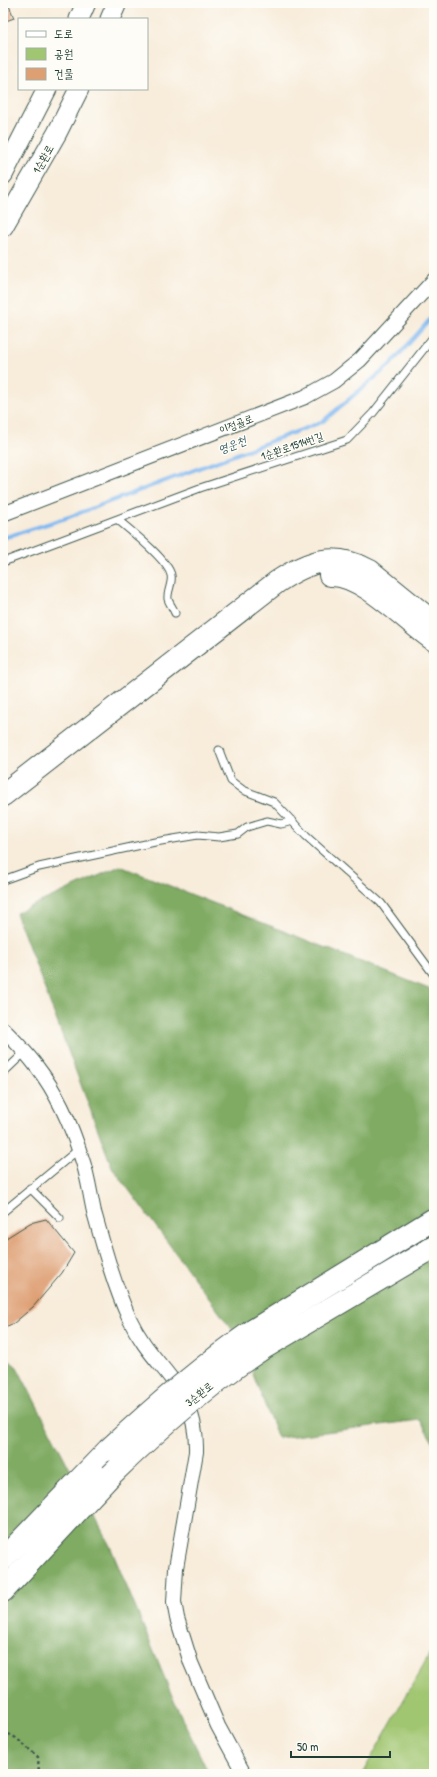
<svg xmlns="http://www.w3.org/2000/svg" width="437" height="1777" font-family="'Patrick Hand','Poor Story',sans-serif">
  <rect width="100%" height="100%" fill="#fdfcf7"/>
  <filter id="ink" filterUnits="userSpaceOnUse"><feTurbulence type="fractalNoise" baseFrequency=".025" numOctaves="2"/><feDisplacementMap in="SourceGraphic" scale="8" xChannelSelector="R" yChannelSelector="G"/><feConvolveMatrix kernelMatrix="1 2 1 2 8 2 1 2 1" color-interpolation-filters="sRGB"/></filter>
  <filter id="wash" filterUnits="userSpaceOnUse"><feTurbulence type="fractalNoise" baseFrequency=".012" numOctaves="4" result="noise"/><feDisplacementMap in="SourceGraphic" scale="16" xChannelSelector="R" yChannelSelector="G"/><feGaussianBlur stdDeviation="0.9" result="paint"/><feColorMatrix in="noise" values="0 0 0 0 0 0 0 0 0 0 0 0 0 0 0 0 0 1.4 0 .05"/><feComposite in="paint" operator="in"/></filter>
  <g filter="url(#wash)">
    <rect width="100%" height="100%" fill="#f8ecda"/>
    <path fill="#a1c671" stroke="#608252" d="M434,1646V1774H362Z"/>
    <g fill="#80ab63" stroke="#50744c">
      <path d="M120,866L434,991V1444L420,1420L278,1438L239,1339L112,1167L16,913Z"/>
      <path d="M3,1355L17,1367L110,1546L175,1703L209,1774H3Z"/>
    </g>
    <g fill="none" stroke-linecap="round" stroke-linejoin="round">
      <path stroke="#81b9f1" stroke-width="4" d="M3,538L69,517L322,422L390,365L434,315"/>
    </g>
    <g id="blocks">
      <g fill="#de9f73">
        <path d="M3,3H8L14,18L3,22Z"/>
        <path d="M46,1219L74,1253L62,1273L33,1307L14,1323L3,1328V1240L30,1223Z"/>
      </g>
    </g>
  </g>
  <g filter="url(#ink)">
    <use href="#blocks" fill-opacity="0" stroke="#40574d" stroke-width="1"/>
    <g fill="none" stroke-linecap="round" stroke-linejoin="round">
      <defs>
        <g id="lane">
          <path d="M118,520C130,530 168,560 171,575C173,583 167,591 168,599C169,603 173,608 175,613"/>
          <path d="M3,562L200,488L347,440L373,413L434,336"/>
          <path d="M219,750L231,781L243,790L274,802L306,836L381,903L434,975"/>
          <path d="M3,880L39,867L155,842L198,835L219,837L238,834L247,827L267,821L281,824L293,821"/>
          <path d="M3,1073L25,1052"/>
          <path d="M30,1188L60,1218"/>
          <path d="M3,1212L79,1149"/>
        </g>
        <g id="street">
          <path d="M3,514L305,397L334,381L360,360L434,280"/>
          <path d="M3,1029C15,1041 27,1053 37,1067C58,1094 72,1127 82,1159C88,1176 90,1194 94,1212C104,1248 114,1285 129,1318C154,1372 198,1385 196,1452L176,1568L174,1602L177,1618L191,1663L218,1726L244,1774"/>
        </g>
        <g id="secondary">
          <path d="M79,19L86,3"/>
          <path d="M110,19L117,3"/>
          <path d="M3,175L47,89"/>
          <path d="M3,227L57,133L79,89"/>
        </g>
        <g id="highway">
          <path d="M330,575C362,573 407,622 434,640"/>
          <path d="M3,795L277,582C310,560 334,552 370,571L434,623"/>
          <path d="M252,1331L434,1219"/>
          <path d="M262,1349L434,1247"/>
          <path d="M3,1559L108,1450"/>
          <path d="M3,1591L111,1475"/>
        </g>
      </defs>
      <use href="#lane" stroke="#40574d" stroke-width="9"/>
      <use href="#street" stroke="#40574d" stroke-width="16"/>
      <use href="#secondary" stroke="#40574d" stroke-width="21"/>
      <use href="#highway" stroke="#40574d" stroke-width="24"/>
      <path stroke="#40574d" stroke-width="2.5" stroke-dasharray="3 3" stroke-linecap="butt" d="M3,1731L16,1738L38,1757L39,1774"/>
      <use href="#lane" stroke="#fff" stroke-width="7"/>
      <use href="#street" stroke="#fff" stroke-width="14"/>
      <use href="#secondary" stroke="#fff" stroke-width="19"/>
      <use href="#highway" stroke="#fff" stroke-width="22"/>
      <defs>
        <g id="highway-bridge">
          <path d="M108,1450C154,1407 200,1367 252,1331"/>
          <path d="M111,1475C158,1429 206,1386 262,1349"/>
        </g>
      </defs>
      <use href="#highway-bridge" stroke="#40574d" stroke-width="24" stroke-linecap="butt"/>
      <use href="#highway-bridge" stroke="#fff" stroke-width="22"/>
    </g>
  </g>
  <g text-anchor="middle" stroke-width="3" stroke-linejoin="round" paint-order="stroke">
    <g font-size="11" fill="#1f3d34" stroke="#fdfcf7">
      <text transform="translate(43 159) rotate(-61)" y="4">1순환로</text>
      <text transform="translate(236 424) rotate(-21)" y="4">이정골로</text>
      <text transform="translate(292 446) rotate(-19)" y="4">1순환로1514번길</text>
      <text transform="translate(199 1394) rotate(-39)" y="4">3순환로</text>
    </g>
    <g font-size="12" font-style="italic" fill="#385c63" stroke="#fdfcf7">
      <text transform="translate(232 445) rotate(-21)" y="4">영운천</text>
    </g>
  </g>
  <rect width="437" height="1777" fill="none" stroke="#fdfcf7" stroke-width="16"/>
  <rect x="18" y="18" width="130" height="72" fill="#fdfcf7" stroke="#a4b0a9"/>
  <rect x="26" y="31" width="20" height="6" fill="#ffffff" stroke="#a4b0a9"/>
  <text x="54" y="38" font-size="12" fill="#1f3d34">도로</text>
  <rect x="26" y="48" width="20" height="12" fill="#a1c671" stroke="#a4b0a9"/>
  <text x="54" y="58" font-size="12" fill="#1f3d34">공원</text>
  <rect x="26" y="68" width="20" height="12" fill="#de9f73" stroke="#a4b0a9"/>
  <text x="54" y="78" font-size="12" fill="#1f3d34">건물</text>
  <path d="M291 1751v6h99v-6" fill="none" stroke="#1f3d34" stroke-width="2"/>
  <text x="297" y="1751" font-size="12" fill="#1f3d34" stroke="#fdfcf7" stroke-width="3" paint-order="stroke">50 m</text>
</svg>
